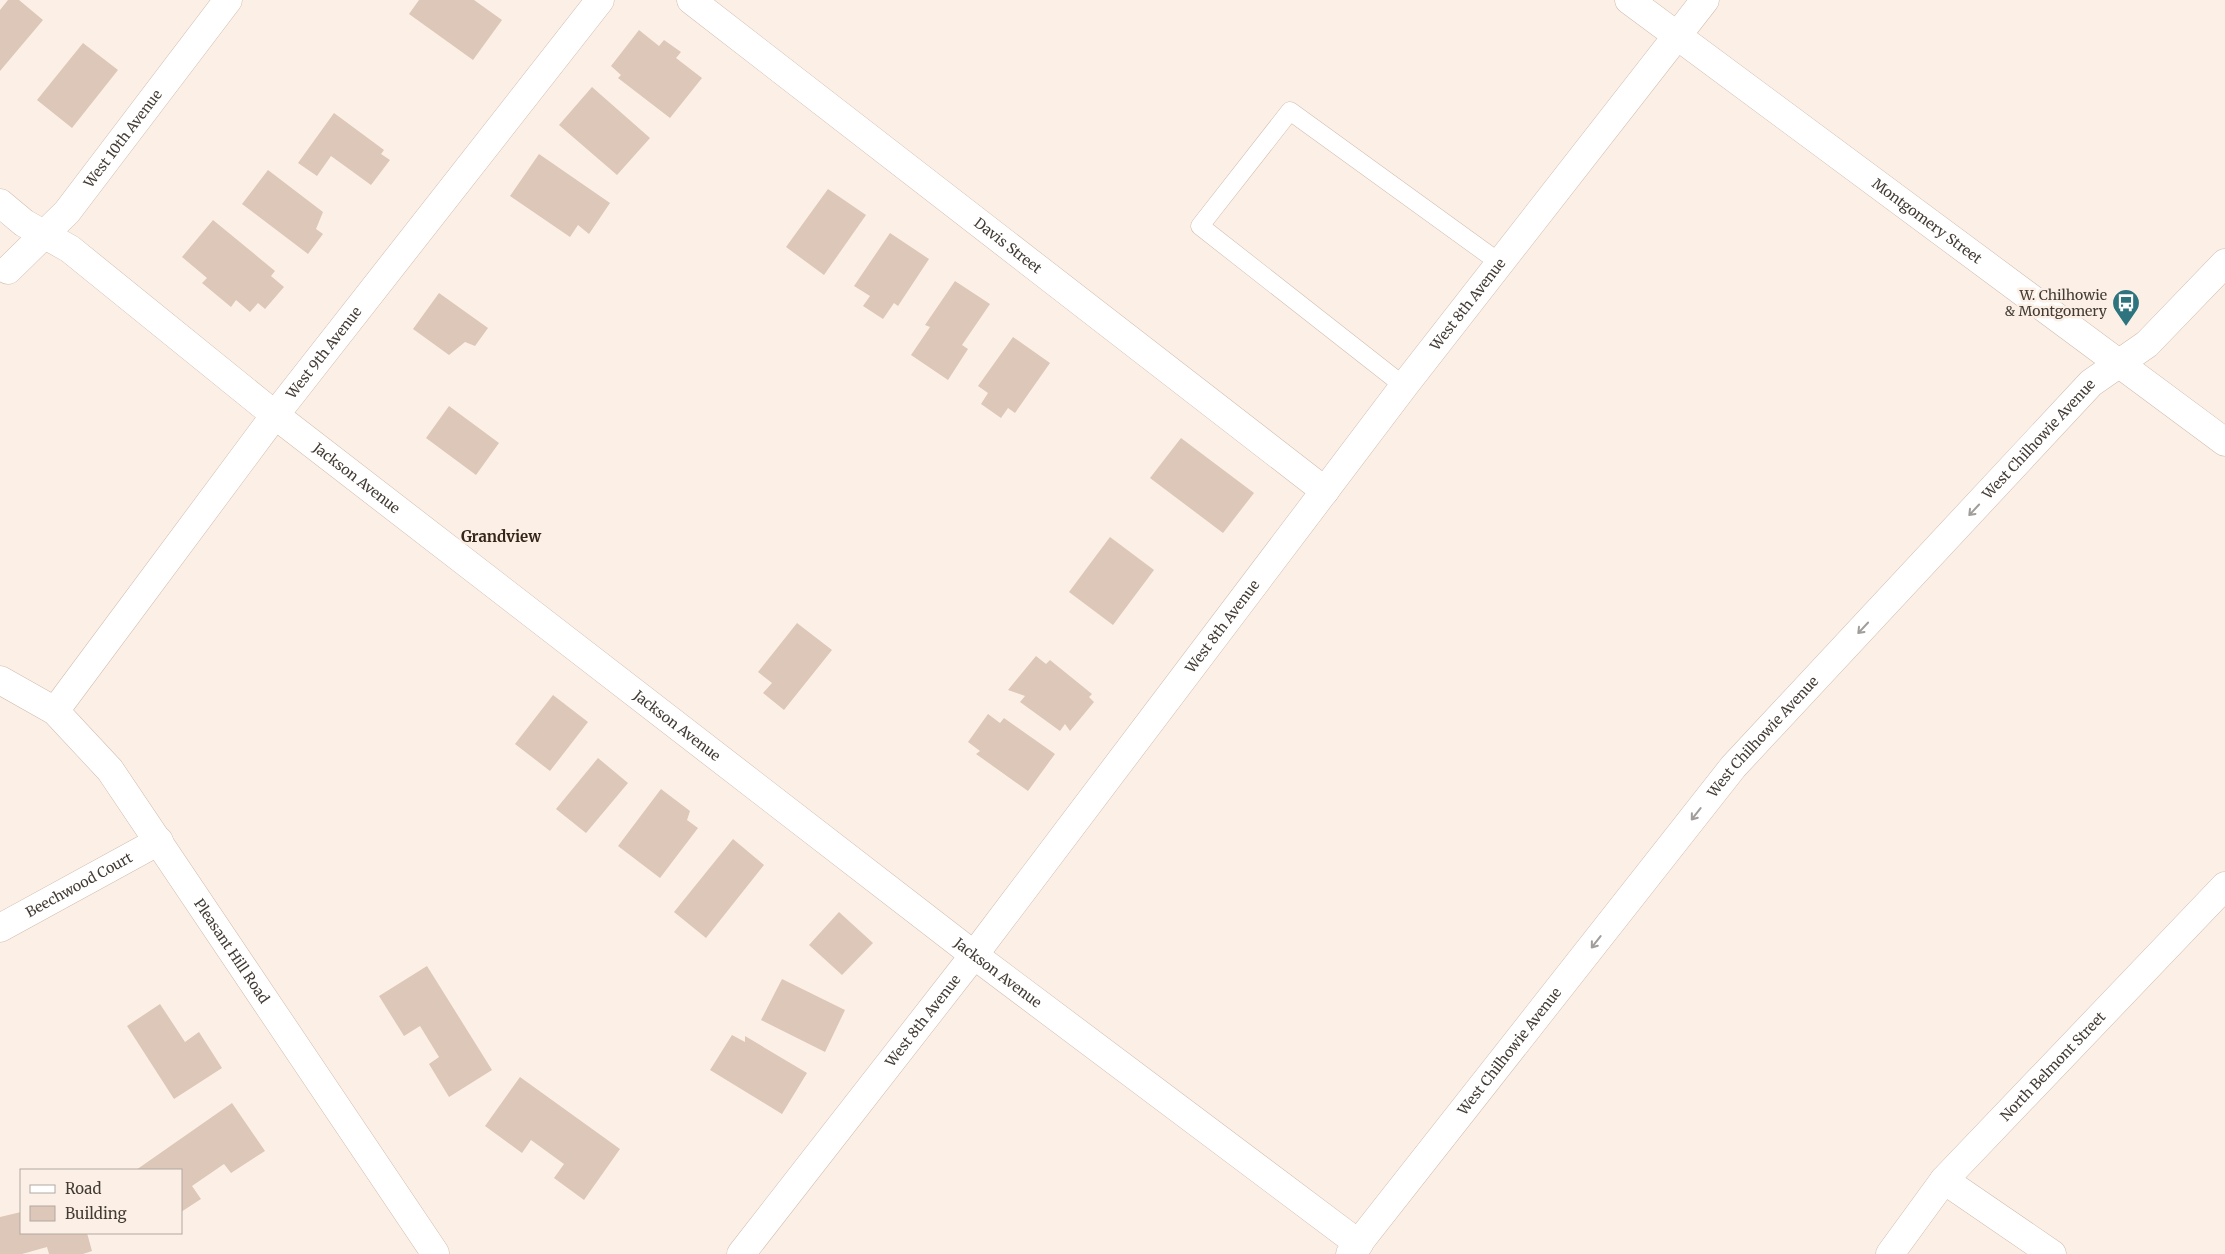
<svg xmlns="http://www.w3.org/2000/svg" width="2225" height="1254" font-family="Merriweather,serif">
  <rect width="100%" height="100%" fill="#fcf0e6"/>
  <g fill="#dcc7b8">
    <path d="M8,0H19L43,20L0,71V10Z"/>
    <path d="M419,0H474L502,20L473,60L409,14Z"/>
    <path d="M639,30L659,46L664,40L681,52L676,58L702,78L670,118L618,78L621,75L611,66Z"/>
    <path d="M83,43L118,70L72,128L37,100Z"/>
    <path d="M592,87L650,138L617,175L559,125Z"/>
    <path d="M334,113L384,150L381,154L390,160L371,185L331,156L317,176L298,163Z"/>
    <path d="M539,154L610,203L589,234L578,225L570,237L510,196Z"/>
    <path d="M268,170L323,212L316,229L323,234L308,254L242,204Z"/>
    <path d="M828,189L866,215L824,275L786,247Z"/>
    <path d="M213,220L275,271L271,276L284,287L265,309L258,303L250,312L236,300L231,307L202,283L207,278L182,257Z"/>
    <path d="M890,233L929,259L898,306L894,303L883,319L863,306L870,296L854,286Z"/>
    <path d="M955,281L990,304L962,345L968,349L948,380L911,355L930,327L925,325Z"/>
    <path d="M439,293L488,328L475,346L465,342L449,355L413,329Z"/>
    <path d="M1013,337L1050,363L1015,413L1008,408L1001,418L981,404L988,393L978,386Z"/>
    <path d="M449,406L499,443L476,475L426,438Z"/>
    <path d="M1181,438L1254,493L1223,533L1150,478Z"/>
    <path d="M1110,537L1154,570L1113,625L1069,592Z"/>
    <path d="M797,623L832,650L784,710L763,693L772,683L758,672Z"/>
    <path d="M1036,656L1046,664L1050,660L1092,694L1089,697L1094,702L1070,731L1065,724L1060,731L1020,702L1025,696L1008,690Z"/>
    <path d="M553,695L588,722L550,771L515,744Z"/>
    <path d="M988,714L1000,723L1004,718L1055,754L1028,791L976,754L980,751L968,742Z"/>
    <path d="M598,758L628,783L586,833L556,809Z"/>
    <path d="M661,789L690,811L687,820L698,828L660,878L618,846Z"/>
    <path d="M733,839L764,865L706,938L674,912Z"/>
    <path d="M839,912L873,943L842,975L809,945Z"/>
    <path d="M427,966L492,1070L449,1097L429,1064L439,1057L420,1026L404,1036L379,996Z"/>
    <path d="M782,979L845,1010L825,1052L761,1020Z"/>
    <path d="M160,1004L185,1042L199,1032L222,1068L174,1099L127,1026Z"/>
    <path d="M732,1035L745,1042V1036L807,1073L782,1114L710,1070Z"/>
    <path d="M520,1077L620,1149L584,1200L554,1178L564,1164L531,1140L522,1153L485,1126Z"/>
    <path d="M232,1103L265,1151L231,1173L224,1164L192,1186L201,1199L181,1212V1170H136Z"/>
    <path d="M21,1212V1233H87L92,1251L83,1254H49L47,1247L22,1254H0V1217Z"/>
  </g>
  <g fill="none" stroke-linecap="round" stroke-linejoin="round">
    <defs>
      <path id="service" d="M1404,386L1200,226L1290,111L1500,263"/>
      <g id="minor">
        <path id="s1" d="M691,0L1325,491"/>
        <path id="s2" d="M1629,0L2225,442"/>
        <path id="s3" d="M0,203L24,223L70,249L275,415L974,955L1359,1244"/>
        <path id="s4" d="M8,270L67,212L228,0"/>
        <path id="s5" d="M0,680L55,711L110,770L435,1253"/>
        <path id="s6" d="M55,711L275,415L600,0"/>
        <path id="s7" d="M0,928L159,841"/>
        <path d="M1944,1180L2052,1254"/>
        <path id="s8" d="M741,1254L974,955L1404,386L1705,0"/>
        <path id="s9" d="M1350,1254L1733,767L2091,383L2147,344L2225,263"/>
        <path id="s10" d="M1890,1254L1944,1180L2225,886"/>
      </g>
    </defs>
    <use href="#service" stroke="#d1bdae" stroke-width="19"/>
    <use href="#minor" stroke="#d1bdae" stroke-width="29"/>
    <use href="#service" stroke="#fff" stroke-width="18"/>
    <use href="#minor" stroke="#fff" stroke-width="28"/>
  </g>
  <defs><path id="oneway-shaft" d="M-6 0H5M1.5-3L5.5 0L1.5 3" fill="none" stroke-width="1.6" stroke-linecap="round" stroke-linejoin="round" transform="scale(1.25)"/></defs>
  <g stroke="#a19d9a">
    <use href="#oneway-shaft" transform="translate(1974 510) rotate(133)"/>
    <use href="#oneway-shaft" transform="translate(1863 628) rotate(133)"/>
    <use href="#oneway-shaft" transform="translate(1696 814) rotate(128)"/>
    <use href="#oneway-shaft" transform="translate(1596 942) rotate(128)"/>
  </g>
  <defs>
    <symbol id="bus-pin" viewBox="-11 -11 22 30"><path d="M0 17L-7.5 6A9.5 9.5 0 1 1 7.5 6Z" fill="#2d747f" stroke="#fcf0e6"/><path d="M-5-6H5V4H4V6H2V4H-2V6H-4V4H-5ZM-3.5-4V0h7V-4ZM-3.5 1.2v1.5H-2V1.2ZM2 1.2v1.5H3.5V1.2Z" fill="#fff"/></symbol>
  </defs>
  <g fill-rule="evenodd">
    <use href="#bus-pin" x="2110" y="287" width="32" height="43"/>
  </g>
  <g text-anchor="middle" stroke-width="5" stroke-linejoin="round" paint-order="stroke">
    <g font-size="14" fill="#433b34" stroke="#fcf0e6">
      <text dy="5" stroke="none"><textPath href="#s4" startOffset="175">West 10th Avenue</textPath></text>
      <text dy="5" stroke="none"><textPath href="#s2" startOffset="371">Montgomery Street</textPath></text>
      <text dy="5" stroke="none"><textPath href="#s1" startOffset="401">Davis Street</textPath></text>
      <text dy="5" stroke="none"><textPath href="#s8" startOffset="1196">West 8th Avenue</textPath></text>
      <text dy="5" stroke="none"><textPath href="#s6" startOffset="448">West 9th Avenue</textPath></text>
      <text dy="5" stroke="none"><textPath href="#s9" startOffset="1068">West Chilhowie Avenue</textPath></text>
      <text dy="5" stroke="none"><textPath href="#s3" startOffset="451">Jackson Avenue</textPath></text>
      <text dy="5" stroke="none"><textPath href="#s8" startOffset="791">West 8th Avenue</textPath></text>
      <text dy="5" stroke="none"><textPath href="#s3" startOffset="856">Jackson Avenue</textPath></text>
      <text dy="5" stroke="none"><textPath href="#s9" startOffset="662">West Chilhowie Avenue</textPath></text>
      <text dy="5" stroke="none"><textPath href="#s7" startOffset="90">Beechwood Court</textPath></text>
      <text dy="5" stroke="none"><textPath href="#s5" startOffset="362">Pleasant Hill Road</textPath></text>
      <text dy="5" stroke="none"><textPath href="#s3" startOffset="1261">Jackson Avenue</textPath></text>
      <text dy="5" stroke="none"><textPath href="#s8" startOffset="296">West 8th Avenue</textPath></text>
      <text dy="5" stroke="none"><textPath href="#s9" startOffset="258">West Chilhowie Avenue</textPath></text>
      <text dy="5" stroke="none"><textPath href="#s10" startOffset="249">North Belmont Street</textPath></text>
    </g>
    <g font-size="14" fill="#433b34" stroke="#fcf0e6" text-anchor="end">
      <text x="2107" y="300">W. Chilhowie<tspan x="2107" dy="16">&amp; Montgomery</tspan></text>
    </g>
    <g font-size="15" font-weight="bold" fill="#36261a" stroke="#fcf0e6">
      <text x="501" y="542">Grandview</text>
    </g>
  </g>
  <rect x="20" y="1169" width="162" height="65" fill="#fcf0e6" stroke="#b2a89f"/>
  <rect x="30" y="1185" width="25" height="8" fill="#ffffff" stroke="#b2a89f"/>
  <text x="65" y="1194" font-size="15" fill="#433b34">Road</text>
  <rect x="30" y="1206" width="25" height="15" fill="#dcc7b8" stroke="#b2a89f"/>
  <text x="65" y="1219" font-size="15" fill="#433b34">Building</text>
</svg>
